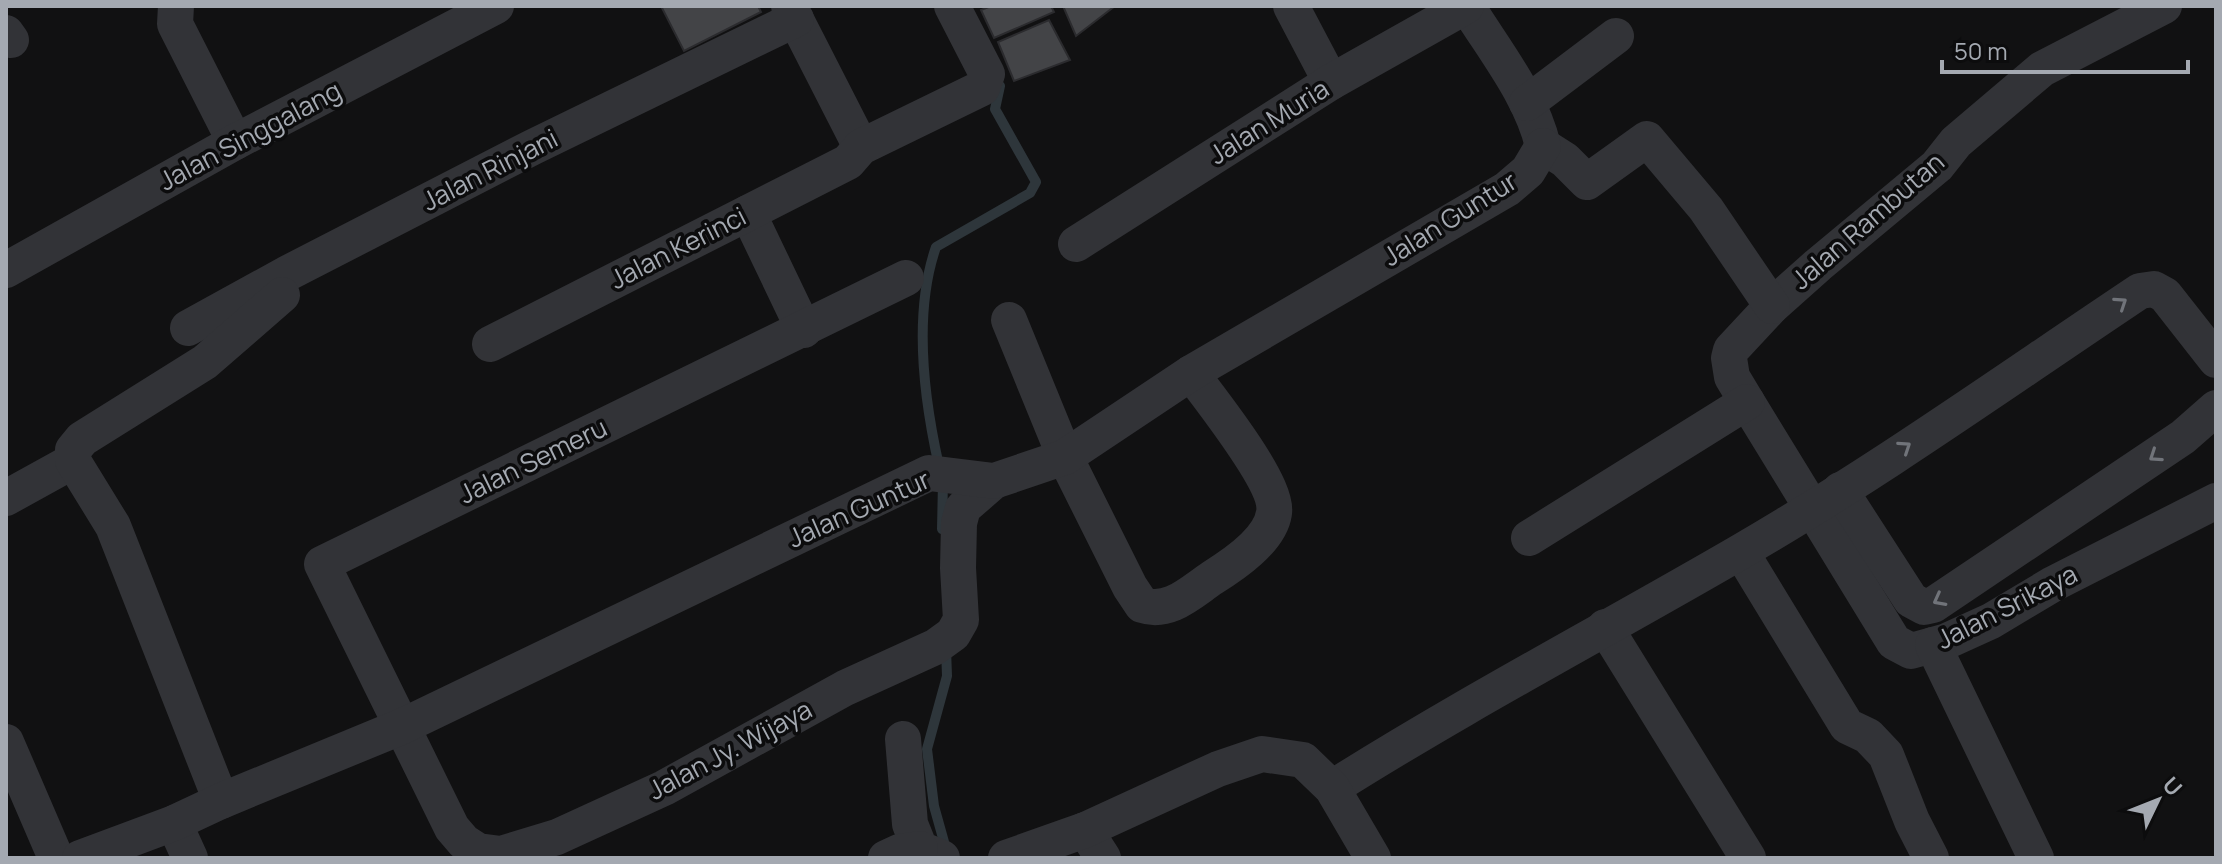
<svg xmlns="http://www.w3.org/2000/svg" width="2222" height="864" font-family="Manrope,sans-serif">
  <rect width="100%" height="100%" fill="#111112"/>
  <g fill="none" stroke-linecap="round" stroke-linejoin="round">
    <g stroke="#2e363b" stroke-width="10">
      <path d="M939,466C924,399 913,313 936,247L1030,193L1036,182L995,109L1000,86"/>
      <path d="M942,529L943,482"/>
      <path d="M946,849L934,806L927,749L947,676L946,649"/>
    </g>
  </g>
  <g fill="#434447" stroke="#2b2b2e" stroke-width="2">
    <path d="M661,6H758L761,12L684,51Z"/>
    <path d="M991,6H1051L1054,12L994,38L981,10Z"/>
    <path d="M1063,6H1115L1076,36Z"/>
    <path d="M1049,20L1070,60L1014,81L998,42Z"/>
  </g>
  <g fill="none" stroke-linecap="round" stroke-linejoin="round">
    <g stroke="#323337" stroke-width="36">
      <path d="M176,6L175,24L235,142"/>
      <path d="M789,6L861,147"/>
      <path d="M1291,6L1331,82"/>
      <path d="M1467,6C1494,50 1531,95 1543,146"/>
      <path d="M2164,6L2042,69L1956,142L1937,166L1818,265L1772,306L1731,350L1729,358L1732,377L1747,402L1894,642L1911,651L1947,641L1991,621L2053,584L2216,501"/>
      <path d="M6,33L11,40"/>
      <path d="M1527,103L1616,36"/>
      <path d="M1543,146L1565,160L1587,182L1647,139L1706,209L1772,306"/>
      <path d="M748,213L804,330"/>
      <path d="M1076,244L1331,82L1466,6"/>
      <path d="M6,270L235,142L496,6"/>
      <path d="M906,278L322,564L452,828L464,842L478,851L501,854L557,837L664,788L845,688L935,647L953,634L961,620L958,568L959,523L963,508L994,481"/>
      <path d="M1009,320L1065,457L1130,587L1142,605C1169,614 1190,593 1212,578C1233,565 1270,540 1274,513C1279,484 1210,399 1191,373"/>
      <path d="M188,328L288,273L533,147L796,19"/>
      <path d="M490,344L848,162L861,147L982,88L987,74L952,6"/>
      <path d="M1840,490L1911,600L1924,607L1933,605L2183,437L2216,408"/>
      <path d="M6,498L73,461"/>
      <path d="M1529,538L1747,402"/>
      <path d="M1741,552L1847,726L1868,736L1886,755L1912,821L1931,858"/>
      <path d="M1605,627L1748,858"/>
      <path d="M1933,645L2036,858"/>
      <path d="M903,739L910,824L920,849L942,858"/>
      <path d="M6,742L56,858"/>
      <path d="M1332,788C1465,704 1604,631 1740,552C1878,472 2008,379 2140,291L2154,289L2165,295L2216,360"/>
      <path d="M221,801L113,526L73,461V450L82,439L205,362L282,295"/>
      <path d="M174,823L190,858"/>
      <path d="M1085,830L1103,858"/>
      <path d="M80,858L174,823L221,801L403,726L929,473L994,481L1065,457L1191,373L1507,189L1528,171L1543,146"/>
      <path d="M886,858L899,852L920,849"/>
      <path d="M1006,858L1085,830L1218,769L1262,754L1303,760L1332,788L1373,858"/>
    </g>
  </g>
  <defs><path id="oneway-chevron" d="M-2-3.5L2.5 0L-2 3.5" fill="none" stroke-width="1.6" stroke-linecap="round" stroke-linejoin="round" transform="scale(2)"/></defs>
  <g stroke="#71747a">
    <use href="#oneway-chevron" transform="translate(2121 303) rotate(-34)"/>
    <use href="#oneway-chevron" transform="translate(1905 447) rotate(-34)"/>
    <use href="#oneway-chevron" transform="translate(2155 456) rotate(146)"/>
    <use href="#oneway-chevron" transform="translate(1939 600) rotate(152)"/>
  </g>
  <g text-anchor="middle" stroke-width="7" stroke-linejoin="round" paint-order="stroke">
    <g font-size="26" fill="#a4a9b1" stroke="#0c0c0d">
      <text transform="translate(1269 122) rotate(-32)" y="9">Jalan Muria</text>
      <text transform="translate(250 136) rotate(-28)" y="9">Jalan Singgalang</text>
      <text transform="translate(490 170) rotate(-27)" y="9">Jalan Rinjani</text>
      <text transform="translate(1450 219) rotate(-32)" y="9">Jalan Guntur</text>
      <text transform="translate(1868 221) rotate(-41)" y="9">Jalan Rambutan</text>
      <text transform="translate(678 248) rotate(-27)" y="9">Jalan Kerinci</text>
      <text transform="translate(533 461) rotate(-26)" y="9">Jalan Semeru</text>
      <text transform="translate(859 509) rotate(-24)" y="9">Jalan Guntur</text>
      <text transform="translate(2007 607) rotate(-27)" y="9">Jalan Srikaya</text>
      <text transform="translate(730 750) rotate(-28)" y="9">Jalan Jy. Wijaya</text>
    </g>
  </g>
  <rect width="2222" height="864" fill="none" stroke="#a4a9b1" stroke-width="16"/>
  <g transform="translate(2158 800) rotate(47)" stroke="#0c0c0d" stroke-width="6" paint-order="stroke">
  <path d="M0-6L14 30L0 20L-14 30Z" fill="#a4a9b1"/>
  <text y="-12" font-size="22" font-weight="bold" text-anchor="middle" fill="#a4a9b1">U</text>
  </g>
  <path d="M1942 60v12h246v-12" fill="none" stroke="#a4a9b1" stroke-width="4"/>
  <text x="1954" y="60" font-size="24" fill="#a4a9b1" stroke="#0c0c0d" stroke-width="6" paint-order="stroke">50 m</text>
</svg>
